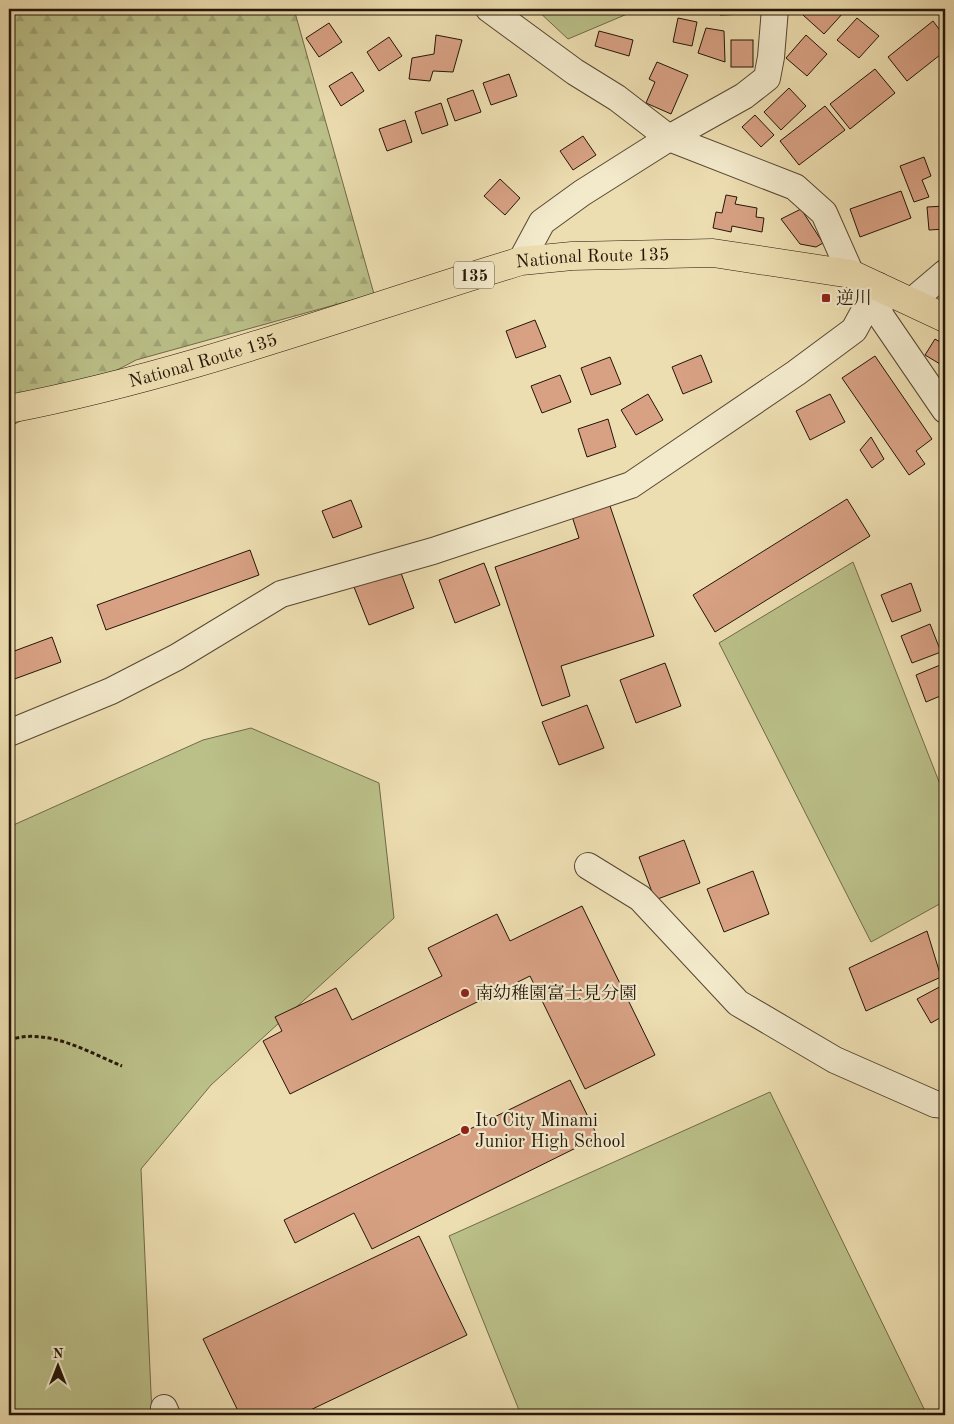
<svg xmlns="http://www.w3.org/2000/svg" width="954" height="1424" font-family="'Old Standard TT','Noto Serif JP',serif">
  <defs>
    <pattern id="forest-firs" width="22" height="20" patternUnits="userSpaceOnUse" patternTransform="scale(1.25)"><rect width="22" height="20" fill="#bbc089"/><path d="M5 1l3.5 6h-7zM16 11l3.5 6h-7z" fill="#a0a475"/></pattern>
  </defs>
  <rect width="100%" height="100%" fill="#eddeb1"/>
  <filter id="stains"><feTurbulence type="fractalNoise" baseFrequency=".004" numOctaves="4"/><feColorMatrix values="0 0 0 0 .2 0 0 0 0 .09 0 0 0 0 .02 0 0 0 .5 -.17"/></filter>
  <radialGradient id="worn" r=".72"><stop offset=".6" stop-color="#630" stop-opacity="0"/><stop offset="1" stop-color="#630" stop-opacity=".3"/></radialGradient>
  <g fill="#bbc089" stroke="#6f6a48">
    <path d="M536,9H639L568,39Z"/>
    <path d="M853,562L945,797V901L871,942L719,643Z"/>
    <path d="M251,728L379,783L394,918L211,1085L141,1169L152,1415H9V827L203,740Z"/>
    <path d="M770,1092L927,1415H521L449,1236Z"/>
  </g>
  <path fill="url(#forest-firs)" stroke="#6f6a48" d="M9,9H294L374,294L136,360L9,427Z"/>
  <g fill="#d8a184" stroke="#231507">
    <path d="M719,9H748V14L720,15Z"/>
    <path d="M809,9H840L844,12L824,34L803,15Z"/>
    <path d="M678,18L697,22L692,46L673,42Z"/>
    <path d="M857,18L879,36L859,58L837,40Z"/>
    <path d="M933,21L945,37V51L907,81L888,57Z"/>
    <path d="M329,23L342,42L319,57L306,38Z"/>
    <path d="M706,28L724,31L725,62L698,53Z"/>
    <path d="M599,31L633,40L629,56L595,46Z"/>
    <path d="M436,35L462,40L453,72L433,71L430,81L409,79L412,58L434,54Z"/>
    <path d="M806,35L827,54L807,76L786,58Z"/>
    <path d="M389,37L402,56L379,71L367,52Z"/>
    <rect x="731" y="40" width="22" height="27"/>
    <path d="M657,62L688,75L671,114L646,103L655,82L649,79Z"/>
    <path d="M875,69L895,93L850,129L830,104Z"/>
    <path d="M352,72L364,91L341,106L329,86Z"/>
    <path d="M509,74L517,96L491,105L483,83Z"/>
    <path d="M789,88L806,106L781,130L764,112Z"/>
    <path d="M473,90L481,112L455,121L447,99Z"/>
    <path d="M441,103L448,125L422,134L415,112Z"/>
    <path d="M825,106L845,130L799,165L780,141Z"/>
    <path d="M755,115L774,135L761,147L742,127Z"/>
    <path d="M405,120L412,142L387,151L379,129Z"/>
    <path d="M583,136L596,155L573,170L560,151Z"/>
    <path d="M924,157L931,176L922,180L929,197L914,202L900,166Z"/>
    <path d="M500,179L520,198L505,215L484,196Z"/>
    <path d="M901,191L911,218L860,237L850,209Z"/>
    <path d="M726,195L737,197L735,204L757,208L756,217L764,218L762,232L732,226L731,232L713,228L716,212L722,213Z"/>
    <path d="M945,206V229L929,230L927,207Z"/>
    <path d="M801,209L823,243L816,247L800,244L781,219Z"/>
    <path d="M535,320L546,347L516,358L506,331Z"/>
    <path d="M935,339L945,345V367L925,355Z"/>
    <path d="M701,355L712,382L683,394L672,367Z"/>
    <path d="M875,356L932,439L916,451L925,464L909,475L842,378Z"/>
    <path d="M610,357L621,384L591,395L581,368Z"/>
    <path d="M560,375L571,402L542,413L531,386Z"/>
    <path d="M648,394L663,420L636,435L621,410Z"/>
    <path d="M830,394L845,422L810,440L796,411Z"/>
    <path d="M608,419L616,447L587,457L578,429Z"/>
    <path d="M871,437L884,459L872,468L860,450Z"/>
    <path d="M847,499L870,536L715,632L693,595Z"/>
    <path d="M351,500L362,527L333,538L322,511Z"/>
    <path d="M608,500L654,636L561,666L570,696L542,706L495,567L579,538L571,513Z"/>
    <path d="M250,550L259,575L106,630L97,605Z"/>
    <path d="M484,563L500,605L455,623L439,580Z"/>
    <path d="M398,565L414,608L369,625L352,582Z"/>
    <path d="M911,583L921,611L892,622L881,595Z"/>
    <path d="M930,624L941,652L912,663L901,636Z"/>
    <path d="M52,637L61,662L9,681V653Z"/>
    <path d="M665,663L681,706L636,723L620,680Z"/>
    <path d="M945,663V694L926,702L916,675Z"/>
    <path d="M587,705L604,748L559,765L542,722Z"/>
    <path d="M684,840L700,883L655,900L639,857Z"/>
    <path d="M753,871L769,914L724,932L707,889Z"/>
    <path d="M582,906L655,1055L585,1089L530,976L290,1094L263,1041L282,1031L275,1017L336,988L352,1020L442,976L428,948L497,914L510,941Z"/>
    <path d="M927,931L941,977L866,1011L849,968Z"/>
    <path d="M945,984V1015L931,1023L917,999Z"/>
    <path d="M570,1080L598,1137L372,1249L354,1213L295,1243L284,1220Z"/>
    <path d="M419,1236L467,1335L300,1415H240L203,1339Z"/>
  </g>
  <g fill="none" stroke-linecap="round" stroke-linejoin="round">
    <defs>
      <g id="street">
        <path d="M489,9L575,72L617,98L669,138L795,187L824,213L851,274"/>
        <path d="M521,261L542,222L582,193L669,138L744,96L767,78L771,57L775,9"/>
        <path d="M878,286L880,315L945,410"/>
        <path d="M912,301L945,273"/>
        <path d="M9,733L111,691L177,657L281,594L433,551L631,485L796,373L854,330L878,286"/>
        <path d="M588,866L640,898L738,1003L835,1060L935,1104L945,1105"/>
        <path d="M164,1408L167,1415"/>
      </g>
      <g id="highway">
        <path id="s1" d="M9,409C185,375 350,313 521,261L572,256L713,253L851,274L945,318"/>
      </g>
    </defs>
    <use href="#street" stroke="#564732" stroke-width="28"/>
    <use href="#highway" stroke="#231507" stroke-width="29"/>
    <path stroke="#231507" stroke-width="3" stroke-dasharray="4 2.5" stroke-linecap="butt" d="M9,1040C47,1027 88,1052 122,1066"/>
    <use href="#street" stroke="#f3eacc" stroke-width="26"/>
    <use href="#highway" stroke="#eddeb1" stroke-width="28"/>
  </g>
  <g fill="#8f2418" stroke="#f3eacc" stroke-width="2">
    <rect x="821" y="293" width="10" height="10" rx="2.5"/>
    <circle cx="465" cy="993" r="5"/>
    <circle cx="465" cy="1130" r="5"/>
  </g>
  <g text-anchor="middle" stroke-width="4.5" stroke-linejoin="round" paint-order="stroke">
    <rect fill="#f3eacc" stroke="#615542" stroke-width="1" x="454" y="261.5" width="40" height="27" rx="4"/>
    <g font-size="16" font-weight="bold" fill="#231507">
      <text x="474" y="281">135</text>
    </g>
    <g font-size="18" fill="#231507" stroke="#f3eacc">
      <text dy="6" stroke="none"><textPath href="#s1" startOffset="605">National Route 135</textPath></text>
      <text dy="6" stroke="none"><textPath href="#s1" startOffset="200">National Route 135</textPath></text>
    </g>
    <g font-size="18" fill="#231507" stroke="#f3eacc" text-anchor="start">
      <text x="836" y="304">逆川</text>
      <text x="475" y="999">南幼稚園富士見分園</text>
      <text x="475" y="1126">Ito City Minami<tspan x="475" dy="21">Junior High School</tspan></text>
    </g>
  </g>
  <rect width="954" height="1424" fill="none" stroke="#eddeb1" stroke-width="30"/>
  <rect x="10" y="10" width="934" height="1404" fill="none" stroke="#231507" stroke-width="2.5"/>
  <rect x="15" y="15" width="924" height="1394" fill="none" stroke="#231507"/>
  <g transform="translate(58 1366)" stroke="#f3eacc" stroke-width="4" paint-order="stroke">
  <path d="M0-4L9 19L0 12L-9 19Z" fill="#231507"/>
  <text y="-8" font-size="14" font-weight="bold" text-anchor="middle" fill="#231507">N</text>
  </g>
  <rect width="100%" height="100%" filter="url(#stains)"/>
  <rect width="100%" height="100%" fill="url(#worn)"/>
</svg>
